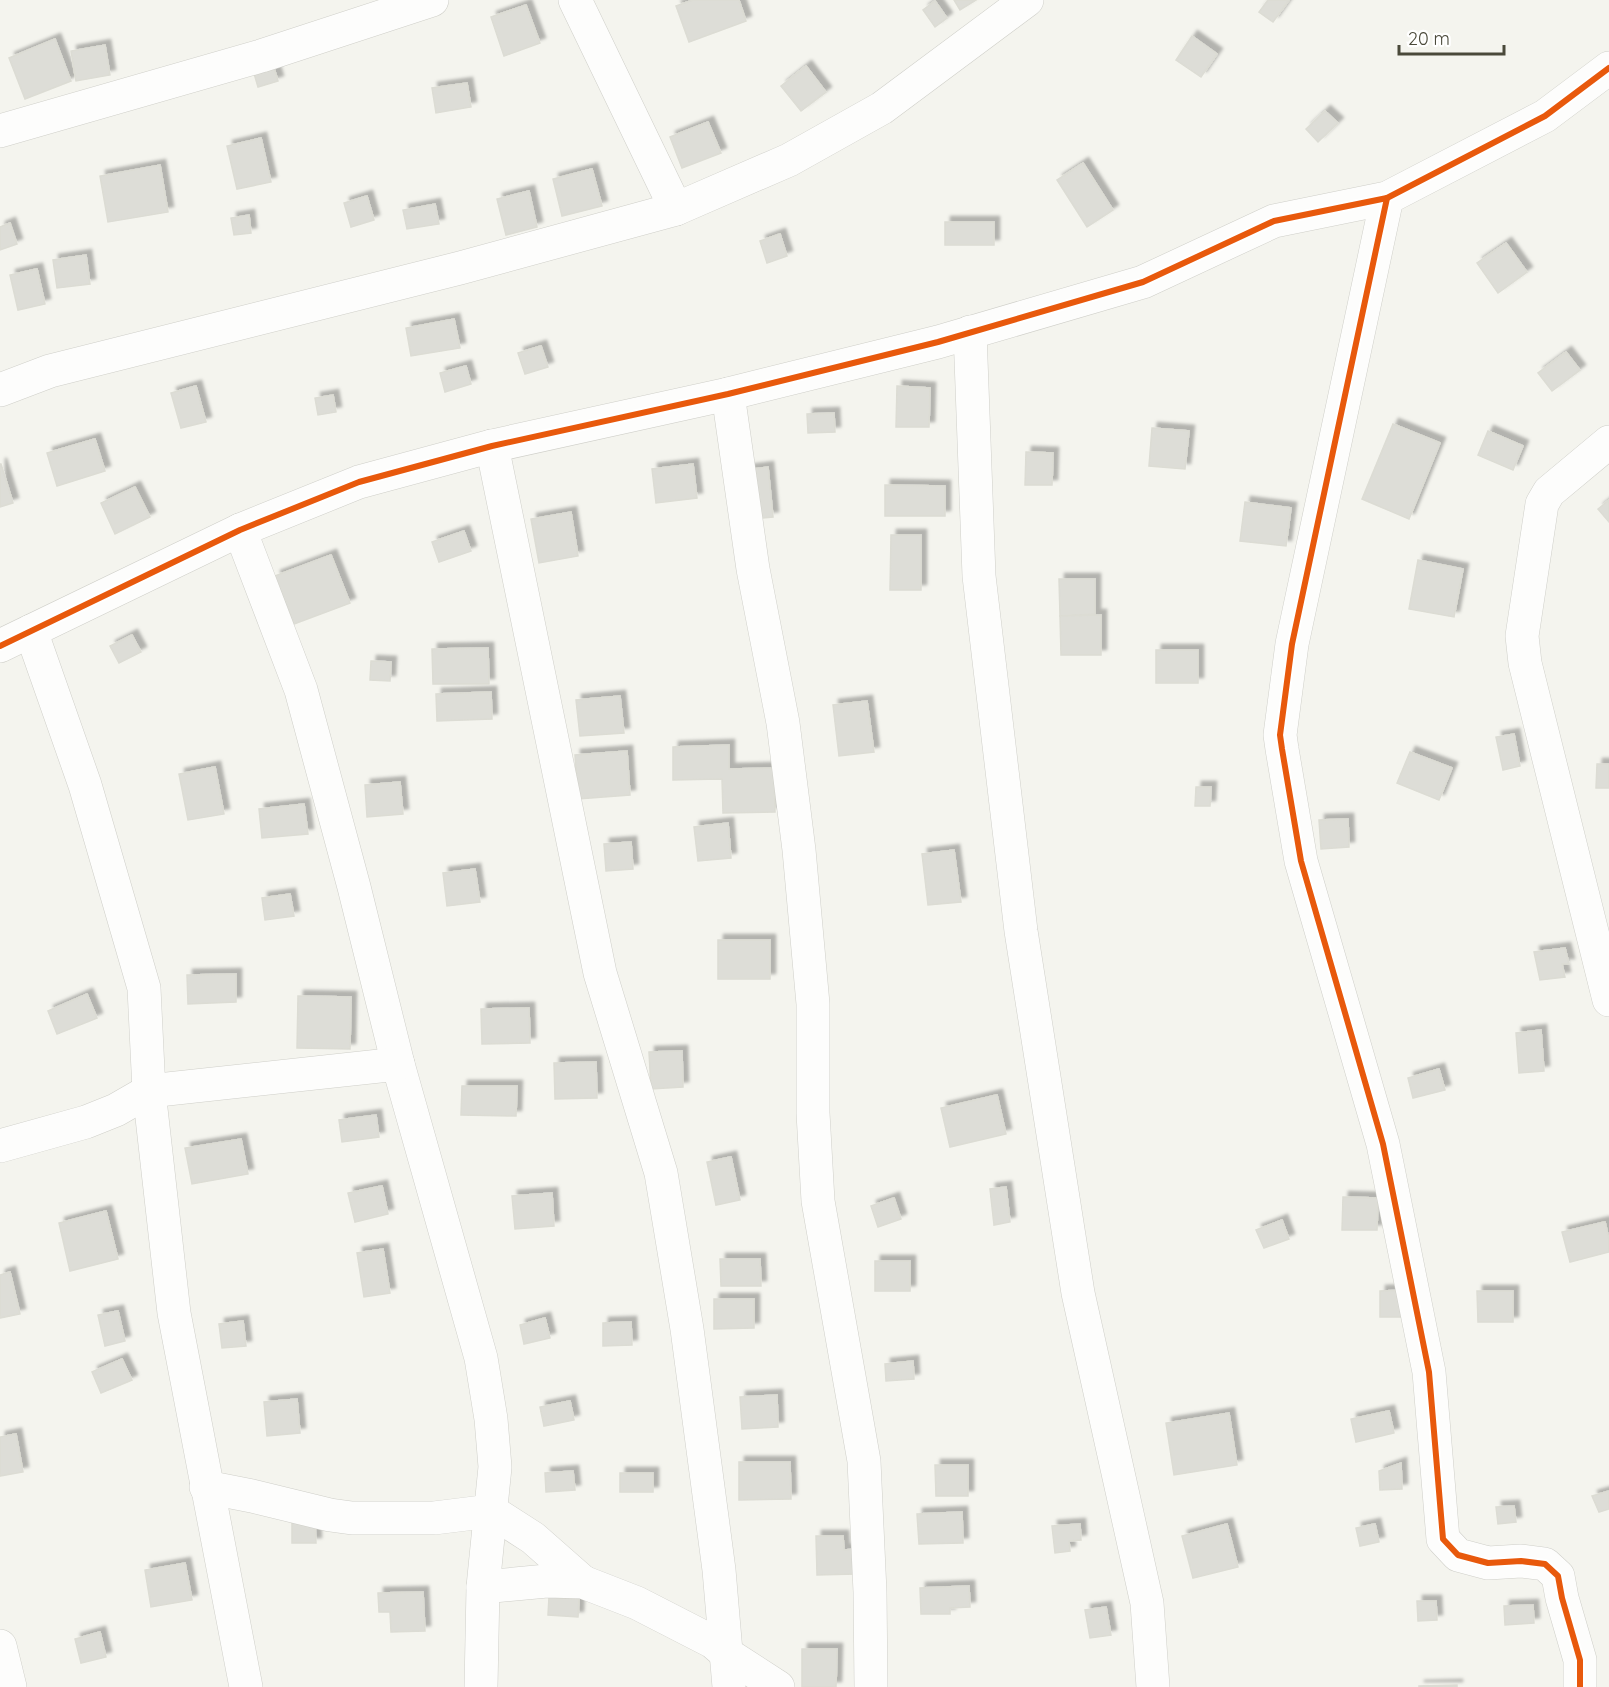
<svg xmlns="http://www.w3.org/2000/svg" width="1609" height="1687" font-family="Quicksand,sans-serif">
  <defs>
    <filter id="shadow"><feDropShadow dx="5.5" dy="-5.5" stdDeviation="1.5" flood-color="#0004"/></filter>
  </defs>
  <rect width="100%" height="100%" fill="#f4f4ee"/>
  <g fill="#ddddd7" stroke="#dcdcd4" stroke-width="1.5" filter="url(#shadow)">
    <path d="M693,0H739L746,21L689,42L676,6Z"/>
    <path d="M954,0H976L960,10Z"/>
    <path d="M1268,0H1289L1273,22L1259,12Z"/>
    <path d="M935,1L947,18L935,27L923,10Z"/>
    <path d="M526,5L540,43L504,56L491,17Z"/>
    <path d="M1192,36L1217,54L1201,77L1176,60Z"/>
    <path d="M55,39L71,81L25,99L9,58Z"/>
    <path d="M105,45L110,75L76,81L71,51Z"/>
    <path d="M273,65L278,81L258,87L253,70Z"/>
    <path d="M806,66L826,92L801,111L781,86Z"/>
    <path d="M467,83L471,107L436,113L432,88Z"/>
    <path d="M1325,111L1338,123L1318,142L1306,129Z"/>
    <path d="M708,122L721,153L682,168L670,137Z"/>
    <path d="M261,138L271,182L237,189L227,146Z"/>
    <path d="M1083,163L1113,210L1087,227L1057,180Z"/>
    <path d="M160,165L168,212L108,222L100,176Z"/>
    <path d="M592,169L602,206L562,216L553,179Z"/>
    <path d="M529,191L537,227L506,235L497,199Z"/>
    <path d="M367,196L374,220L351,227L344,203Z"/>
    <path d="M435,204L439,224L407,229L403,210Z"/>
    <path d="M249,215L251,233L234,235L231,218Z"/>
    <rect x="945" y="222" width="49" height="23"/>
    <path d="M10,223L17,244L0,250V227Z"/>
    <path d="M780,234L787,256L767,263L760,241Z"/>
    <path d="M1506,243L1527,272L1498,293L1477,263Z"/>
    <path d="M86,255L90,284L57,288L53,260Z"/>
    <path d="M37,269L45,304L18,310L10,275Z"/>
    <path d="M454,319L460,348L411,356L406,328Z"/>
    <path d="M541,346L548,367L525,374L518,353Z"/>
    <path d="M1566,352L1580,370L1552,391L1538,373Z"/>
    <path d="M466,366L471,384L445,392L440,373Z"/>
    <path d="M196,386L206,422L181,428L171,393Z"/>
    <path d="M897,386L930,388L929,427H896Z"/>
    <path d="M333,395L336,412L318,415L315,398Z"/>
    <path d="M834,413L835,432L808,433L807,414Z"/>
    <path d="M1393,424L1440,443L1409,519L1362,499Z"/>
    <path d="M1152,428L1189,431L1185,469L1149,466Z"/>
    <path d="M1488,431L1523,446L1513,470L1478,455Z"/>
    <path d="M95,439L105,471L57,486L47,453Z"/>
    <path d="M1026,452L1053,453L1052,485H1025Z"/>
    <path d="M0,464H1L13,503L0,507Z"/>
    <path d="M693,464L697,498L656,503L652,469Z"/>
    <path d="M768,467L773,517L752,519L746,470Z"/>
    <path d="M885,485L945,486V516H885Z"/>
    <path d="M135,487L150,517L115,534L101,503Z"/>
    <path d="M1609,500V522L1598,509Z"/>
    <path d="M1245,502L1291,508L1286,546L1240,541Z"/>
    <path d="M571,512L578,556L539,563L531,519Z"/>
    <path d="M464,531L471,551L439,562L432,542Z"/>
    <path d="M891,535H921V590H890Z"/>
    <path d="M331,555L350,603L294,624L275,576Z"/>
    <path d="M1418,560L1463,569L1454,617L1409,609Z"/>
    <path d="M1059,579H1095V614L1060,616Z"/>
    <path d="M1101,615V655H1061L1060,616Z"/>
    <path d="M132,635L141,652L119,663L110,646Z"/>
    <path d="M488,648L489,684H433L432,649Z"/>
    <rect x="1156" y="650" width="42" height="33"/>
    <path d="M371,661L391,662L390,681L370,680Z"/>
    <path d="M491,692L492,719L437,721L436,694Z"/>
    <path d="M620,696L624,733L580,736L576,700Z"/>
    <path d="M867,701L874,752L839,756L833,705Z"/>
    <path d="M1514,734L1520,766L1503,770L1496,737Z"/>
    <path d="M729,745V769L774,768L775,812L723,813L722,779L673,780V747Z"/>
    <path d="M627,751L630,795L578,799L575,755Z"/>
    <path d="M1410,752L1452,768L1439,800L1397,783Z"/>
    <path d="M1597,764H1609V788H1596Z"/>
    <path d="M215,767L224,814L188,820L179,774Z"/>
    <path d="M400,782L403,814L367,817L365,785Z"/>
    <path d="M1196,787H1211L1210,806H1195Z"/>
    <path d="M304,804L308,834L262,838L259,809Z"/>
    <path d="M1348,819L1349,847L1321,849L1319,820Z"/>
    <path d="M728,823L731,858L698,861L694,827Z"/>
    <path d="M631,842L633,869L606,871L604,844Z"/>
    <path d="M954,850L961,902L928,905L922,854Z"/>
    <path d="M475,869L480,902L447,906L443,873Z"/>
    <path d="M290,894L294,916L265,920L262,898Z"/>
    <rect x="718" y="940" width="52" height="39"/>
    <path d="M1565,948L1569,964H1562L1565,977L1540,980L1534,952Z"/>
    <path d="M236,974V1002L188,1004L187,975Z"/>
    <path d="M87,994L97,1018L57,1034L48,1011Z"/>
    <path d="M298,996L351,997L350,1049L297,1048Z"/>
    <path d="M529,1008L530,1043L482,1044L481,1009Z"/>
    <path d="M1541,1030L1544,1071L1519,1073L1516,1033Z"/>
    <path d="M682,1051L683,1087L651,1089L649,1052Z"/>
    <path d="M596,1062L597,1098L555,1099L554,1063Z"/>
    <path d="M1439,1069L1445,1090L1413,1098L1408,1078Z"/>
    <path d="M462,1086H517L516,1116L461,1115Z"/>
    <path d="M997,1095L1006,1134L950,1147L941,1108Z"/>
    <path d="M376,1115L379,1137L342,1142L339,1120Z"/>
    <path d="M241,1139L248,1174L192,1184L185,1148Z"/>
    <path d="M731,1157L740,1200L716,1205L707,1162Z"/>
    <path d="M382,1186L388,1214L355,1222L348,1193Z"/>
    <path d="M1006,1187L1010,1222L994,1225L990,1189Z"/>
    <path d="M552,1193L554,1226L515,1229L512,1196Z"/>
    <path d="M1343,1197L1378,1198L1377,1230H1342Z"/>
    <path d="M894,1198L901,1219L878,1227L871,1206Z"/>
    <path d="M106,1211L118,1259L70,1271L59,1223Z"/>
    <path d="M1282,1220L1289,1239L1264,1248L1256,1230Z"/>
    <path d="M1605,1222L1609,1239V1252L1570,1262L1562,1232Z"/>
    <path d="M383,1249L390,1293L364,1297L357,1253Z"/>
    <path d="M720,1259H760L761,1286H721Z"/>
    <rect x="875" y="1261" width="35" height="30"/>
    <path d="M10,1272L20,1314L0,1318V1275Z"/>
    <path d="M1410,1290L1411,1317H1380V1291Z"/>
    <path d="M1477,1291H1513V1322H1478Z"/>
    <path d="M714,1299H754V1328L714,1329Z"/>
    <path d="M118,1311L125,1341L105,1346L98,1315Z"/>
    <path d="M545,1318L550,1338L524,1344L520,1325Z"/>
    <path d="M243,1321L246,1346L222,1348L219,1324Z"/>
    <path d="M631,1322L632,1345L603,1346V1323Z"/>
    <path d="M122,1359L132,1380L101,1393L92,1372Z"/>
    <path d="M913,1361L914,1379L886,1381L885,1364Z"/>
    <path d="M777,1395L778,1427L742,1429L740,1397Z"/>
    <path d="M297,1399L300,1433L267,1436L264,1402Z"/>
    <path d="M570,1401L574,1420L544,1426L540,1407Z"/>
    <path d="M1389,1411L1394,1433L1356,1442L1351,1419Z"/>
    <path d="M1229,1413L1237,1465L1174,1475L1166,1423Z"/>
    <path d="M16,1434L23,1472L0,1476V1437Z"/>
    <path d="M739,1462H790L791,1499L739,1500Z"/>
    <path d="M1401,1463L1402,1489L1380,1490L1379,1471Z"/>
    <path d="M935,1465H968V1496H936Z"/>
    <path d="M573,1471L575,1490L546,1492L545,1473Z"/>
    <rect x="620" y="1473" width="33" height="19"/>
    <path d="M1609,1491V1509L1599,1512L1592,1496Z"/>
    <path d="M1514,1506L1516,1522L1498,1524L1496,1507Z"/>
    <path d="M962,1512L963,1543L919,1544L917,1514Z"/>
    <path d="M315,1521L316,1543H292V1522Z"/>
    <path d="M1080,1524L1081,1540L1069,1541L1070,1551L1055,1553L1052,1526Z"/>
    <path d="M1227,1524L1238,1567L1193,1578L1182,1536Z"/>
    <path d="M1375,1524L1379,1542L1360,1546L1356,1528Z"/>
    <path d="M816,1536H843L844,1550L855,1549L856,1574L817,1575Z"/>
    <path d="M185,1563L192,1600L151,1607L145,1570Z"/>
    <path d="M969,1586L970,1607L950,1608V1614H921L920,1588Z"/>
    <path d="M423,1592L425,1631L391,1632L390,1612H379L378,1593Z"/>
    <path d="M549,1597L579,1599L578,1617L548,1615Z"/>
    <path d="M1417,1601H1436L1437,1620L1418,1621Z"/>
    <path d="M1533,1605L1534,1623L1505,1625L1504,1606Z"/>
    <path d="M1106,1607L1111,1635L1090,1638L1085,1610Z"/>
    <path d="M100,1632L106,1657L81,1663L75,1639Z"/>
    <path d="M802,1649H837L836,1687H802Z"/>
    <path d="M1457,1685V1687H1419V1686Z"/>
  </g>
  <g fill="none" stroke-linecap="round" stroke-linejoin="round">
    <defs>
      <g id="minor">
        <path d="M575,0L676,209"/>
        <path d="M0,131L261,56L432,0"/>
        <path d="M1387,198L1292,644L1280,735L1282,749L1301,861L1383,1144L1429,1372L1443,1539L1458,1555L1488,1563L1521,1561L1545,1564L1558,1576L1562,1598L1580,1660V1687"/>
        <path d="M970,332L979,576L1021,931L1078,1293L1147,1603L1153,1687"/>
        <path d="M0,390L50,371L460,268L676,209L789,160L882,108L1027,0"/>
        <path d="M728,394L753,569L783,723L799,850L813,1004V1113L818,1201L864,1461L870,1592L871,1687"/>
        <path d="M1609,442L1549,492L1542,504L1522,636L1525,663L1609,1000"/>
        <path d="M492,446L600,973L661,1173L687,1329L719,1570L729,1687"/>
        <path d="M240,530L301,690L354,887L398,1064L481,1358L491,1419L495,1467L483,1587L481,1687"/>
        <path d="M31,631L85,785L144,988L149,1091L174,1313L246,1687"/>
        <path d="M0,646L240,530L359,482L492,446L728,394L938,342L1143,282L1274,221L1387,198L1545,116L1609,68"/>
        <path d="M0,1146L86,1122L116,1110L149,1091L398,1064"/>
        <path d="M206,1487L252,1496L330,1515L352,1518H434L491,1511L533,1538L583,1582"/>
        <path d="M483,1587L547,1581L583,1582L637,1603L713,1642L727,1654L778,1687"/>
        <path d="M0,1646L10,1687"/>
      </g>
    </defs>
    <use href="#minor" stroke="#cfcfc9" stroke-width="34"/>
    <use href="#minor" stroke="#fdfdfc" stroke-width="33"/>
    <defs>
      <g id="cycleway">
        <path d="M1387,198L1292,644L1280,735L1282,749L1301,861L1383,1144L1429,1372L1443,1539L1458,1555L1488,1563L1521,1561L1545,1564L1558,1576L1562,1598L1580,1660V1687"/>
        <path d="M0,646L240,530L359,482L492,446L728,394L938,342L1143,282L1274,221L1387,198L1545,116L1609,68"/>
      </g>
    </defs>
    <use href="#cycleway" stroke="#fff" stroke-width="10"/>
    <use href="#cycleway" stroke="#e8590c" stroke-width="6"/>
  </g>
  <path d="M1399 45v9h105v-9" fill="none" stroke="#4a493a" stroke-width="3"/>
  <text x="1408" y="45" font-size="18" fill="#4a493a" stroke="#ffffff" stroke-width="4.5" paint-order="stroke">20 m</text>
</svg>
